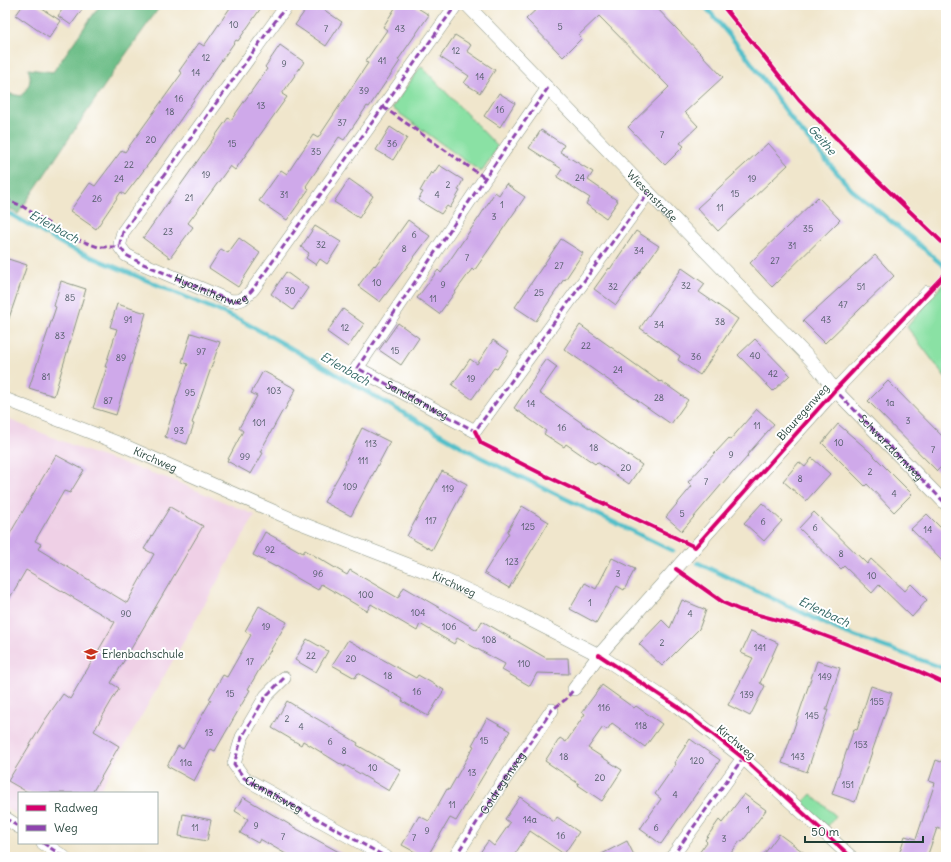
<svg xmlns="http://www.w3.org/2000/svg" width="951" height="862" font-family="Delius,sans-serif">
  <rect width="100%" height="100%" fill="#fff"/>
  <filter id="ink" filterUnits="userSpaceOnUse"><feTurbulence type="fractalNoise" baseFrequency=".025" numOctaves="2"/><feDisplacementMap in="SourceGraphic" scale="8" xChannelSelector="R" yChannelSelector="G"/><feConvolveMatrix kernelMatrix="1 2 1 2 8 2 1 2 1" color-interpolation-filters="sRGB"/></filter>
  <filter id="wash" filterUnits="userSpaceOnUse"><feTurbulence type="fractalNoise" baseFrequency=".012" numOctaves="4" result="noise"/><feDisplacementMap in="SourceGraphic" scale="16" xChannelSelector="R" yChannelSelector="G"/><feGaussianBlur stdDeviation="0.9" result="paint"/><feColorMatrix in="noise" values="0 0 0 0 0 0 0 0 0 0 0 0 0 0 0 0 0 1.4 0 .05"/><feComposite in="paint" operator="in"/></filter>
  <g filter="url(#wash)">
    <rect width="100%" height="100%" fill="#f0e6cc"/>
    <path fill="#efd0e6" d="M5,418L94,454L167,478L255,515L98,793H19V816L5,807Z"/>
    <g fill="#8ae1a4" stroke="#548f6c">
      <path d="M421,66L498,147L481,172L392,108Z"/>
      <path d="M943,284L946,287V378L907,327Z"/>
      <path d="M811,794L836,816L826,828L801,805Z"/>
    </g>
    <path fill="#6fbf8a" stroke="#477e5f" d="M100,5H161L121,61L18,214L5,206V93L21,96C29,87 33,80 28,69L53,72Z"/>
    <g fill="none" stroke-linecap="round" stroke-linejoin="round">
      <g stroke="#52bfc9" stroke-width="4.5">
        <path d="M704,5L745,54L796,125L851,189L915,241L946,268"/>
        <path d="M5,211L68,247L240,320L275,339L480,457L673,551"/>
        <path d="M698,563L843,632L946,669"/>
      </g>
    </g>
    <g id="blocks">
      <g fill="#cfa9ea">
        <path d="M23,5H36L61,21L49,38L16,15Z"/>
        <path d="M65,5H75L82,10L71,25L58,16Z"/>
        <path d="M232,5H263L238,41L236,40L202,88L154,158H153L125,195L121,192L96,229L70,211L90,183L95,186L122,150L125,152L182,73L179,71L199,43L204,46Z"/>
        <path d="M309,5H317L342,22L326,46L295,25Z"/>
        <path d="M397,5H413L429,15L398,60L400,61L369,107L367,106L344,140L339,137L306,186L309,189L287,220L259,201L281,170L287,174L313,135L318,138L368,63L365,62L387,30L383,27Z"/>
        <path d="M541,5H654L723,77L685,112L698,126L680,143L684,146L665,165L628,127L669,87L599,16L579,35L582,38L563,57L526,19Z"/>
        <path d="M455,35L471,45L467,51L495,70L480,93L464,83L469,76L440,57Z"/>
        <path d="M280,45L304,62L282,94L287,97L235,170L230,166L209,195L188,223L193,227L170,258L143,238L228,118L231,120L267,69L265,67Z"/>
        <path d="M499,93L515,103L500,127L484,116Z"/>
        <path d="M390,127L407,138L393,160L376,150Z"/>
        <path d="M541,130L564,145L560,152L593,172L588,180L618,201L606,218L586,204L590,198L557,177L562,169L529,148Z"/>
        <path d="M768,143L788,165L718,231L697,208Z"/>
        <path d="M439,165L463,180L458,190L460,191L450,208L447,206L441,214L418,200L423,192L420,191L431,172L433,174Z"/>
        <path d="M349,179L373,196L359,218L334,202Z"/>
        <path d="M506,184L525,197L474,271L472,269L439,314L417,298L438,270L441,273L480,216L495,192L499,195Z"/>
        <path d="M818,197L840,220L772,287L750,263Z"/>
        <path d="M408,220L430,236L380,302L358,286L374,265L375,266Z"/>
        <path d="M315,226L341,242L327,264L320,259L316,265L306,258L309,253L301,247Z"/>
        <path d="M636,231L659,246L616,305L594,289L609,268L610,269Z"/>
        <path d="M239,238L260,253L238,287L209,268L221,249L228,253Z"/>
        <path d="M561,239L583,253L565,280L564,279L536,321L515,307Z"/>
        <path d="M875,255L894,276L825,343L803,321Z"/>
        <path d="M5,258L27,265L8,321L5,320Z"/>
        <path d="M682,268L705,284L699,292L738,319L700,375L678,360L680,356L640,328Z"/>
        <path d="M286,272L308,288L293,310L271,294Z"/>
        <path d="M61,281L86,289L54,396L29,388L56,307L54,306Z"/>
        <path d="M117,304L146,313L116,415L93,408L107,367H105L117,329L110,327Z"/>
        <path d="M343,309L364,324L348,347L327,332Z"/>
        <path d="M398,323L419,338L401,365L379,350Z"/>
        <path d="M580,325L660,382L661,381L688,400L671,424L564,349Z"/>
        <path d="M191,333L220,342L192,423L194,424L187,444L165,437L176,402H175L188,364L182,362Z"/>
        <path d="M755,339L790,375L773,391L738,355Z"/>
        <path d="M493,340L509,351L497,369L494,368L472,399L452,385L470,359L477,364Z"/>
        <path d="M546,359L557,367L539,393L642,465L629,484L597,462L595,464L566,444L564,447L544,434L546,431L514,408L539,371L538,370Z"/>
        <path d="M263,371L296,389L284,411L283,410L260,452L263,453L251,474L227,461L243,431L239,428L257,396L251,393Z"/>
        <path d="M888,381L946,440V462L937,471L868,401Z"/>
        <path d="M757,409L774,424L747,455L748,456L734,472L733,471L682,531L666,517L692,486L688,482L729,438L730,440Z"/>
        <path d="M838,424L869,451L912,494L894,512L867,484L865,486L822,443Z"/>
        <path d="M362,428L390,442L351,516L324,502L346,463L345,462Z"/>
        <path d="M56,455L84,470L70,493L64,491L35,541L41,544L38,549L127,603L154,554L144,549L170,507L203,526L111,683L119,688L94,731L119,746L92,793H29L8,781L45,720L63,694L70,699L115,622L26,570L5,606V542Z"/>
        <path d="M812,458L830,474L806,501L783,481L799,462L805,467Z"/>
        <path d="M442,471L467,484L432,550L407,536Z"/>
        <path d="M762,503L782,521L764,541L744,523Z"/>
        <path d="M522,506L549,522L509,588L484,573L509,533L507,532Z"/>
        <path d="M814,512L867,564L871,559L905,591L911,584L927,600L912,617L879,585L872,593L844,566L841,569L799,528Z"/>
        <path d="M927,514L946,533V565L911,529Z"/>
        <path d="M265,532L303,553L305,550L347,575L350,570L398,598L404,587L477,630L482,621L546,658H568L569,674L537,673L530,686L502,670L505,664L457,638L454,644L420,624L417,631L371,604L367,611L321,584L318,590L276,566V567L253,555Z"/>
        <path d="M612,558L635,569L624,590L617,586L596,623L570,609L585,583L596,589Z"/>
        <path d="M682,600L706,610L699,629L662,666L639,644L662,620L670,628Z"/>
        <path d="M259,606L287,622L248,689L250,690L215,751L211,749L194,781L167,766L178,746L183,749L211,700L209,699L223,675L227,677L251,635L245,631Z"/>
        <path d="M751,631L778,643L760,683L765,686L750,716L728,705L753,658L741,653Z"/>
        <path d="M307,639L328,651L316,672L295,660Z"/>
        <path d="M348,640L416,678L418,675L444,690L428,716L402,701L403,699L358,673L355,678L332,665Z"/>
        <path d="M817,661L840,668L826,710H828L807,772L782,763Z"/>
        <path d="M602,685L634,708L636,706L662,724L645,747L612,723L607,730L603,727L588,748L622,770L602,801L578,785L579,784L545,761L560,738L566,742L585,714L582,712Z"/>
        <path d="M871,686L892,693L855,802L832,794L854,729L857,730Z"/>
        <path d="M287,701L358,743L357,745L401,770L389,791L345,765V767L303,741L301,745L272,728Z"/>
        <path d="M487,718L510,731L456,821L450,818L427,857H424L402,845L419,816L429,821L447,789L449,790L474,746L472,745Z"/>
        <path d="M690,739L720,760L661,844L640,829L661,799L655,794L676,764L674,763Z"/>
        <path d="M944,756H946V818L942,830L937,828L927,857H898L905,836L916,839L935,783L929,781L936,760L941,762Z"/>
        <path d="M744,794L766,810L742,842L740,841L728,857H696L707,842L705,840L719,820L722,823Z"/>
        <path d="M243,797L297,829L348,857H291L260,839L258,843L240,833L248,819L235,811Z"/>
        <path d="M520,797L554,822L557,817L579,832L564,854L530,831L513,857H477L488,841L494,846L510,823L505,819Z"/>
        <path d="M183,814L211,820L207,841L179,836Z"/>
        <path d="M779,834L810,857H762Z"/>
        <path d="M627,841L635,857H596Z"/>
      </g>
    </g>
  </g>
  <g filter="url(#ink)">
    <use href="#blocks" fill-opacity="0" stroke="#889280" stroke-width="1"/>
    <g fill="none" stroke-linecap="round" stroke-linejoin="round">
      <defs>
        <g id="minor">
          <path id="s1" d="M287,5L123,232L120,243V247L126,255L141,263L228,300C241,303 245,298 253,289L456,5"/>
          <path id="s2" d="M467,5L812,361L835,390L946,504"/>
          <path d="M548,88L485,178L357,368L475,431L648,193"/>
          <path id="s3" d="M5,399L118,443L298,522L432,574L509,609L599,655L678,707L743,758L851,857"/>
          <path d="M284,678L266,696L242,737L234,764L244,778L386,857"/>
          <path d="M574,689L599,655L835,390L928,292"/>
          <path d="M5,818L19,827"/>
          <path d="M43,843L64,857"/>
          <path d="M455,857L502,783L552,710"/>
          <path d="M672,857L743,758"/>
        </g>
      </defs>
      <use href="#minor" stroke="#889280" stroke-width="14"/>
      <use href="#minor" stroke="#fff" stroke-width="13"/>
      <g stroke="#8e44ad" stroke-width="3" stroke-dasharray="6 3" stroke-linecap="butt">
        <path d="M287,5L123,232L120,243V247L126,255L141,263L228,300C241,303 245,298 253,289L456,5"/>
        <path id="s4" d="M548,88L485,178L357,368L475,431L648,193"/>
        <path d="M383,107L485,178"/>
        <path d="M5,199L22,206L58,230L74,238L98,247H120"/>
        <path d="M837,388L835,390L946,504"/>
        <path id="s5" d="M284,678L266,696L242,737L234,764L244,778L386,857"/>
        <path d="M5,818L19,827"/>
        <path d="M43,843L64,857"/>
        <path id="s6" d="M455,857L502,783L552,710L566,699L574,689"/>
        <path d="M672,857L743,758"/>
      </g>
      <defs>
        <g id="cycleway">
          <path d="M722,5L799,100L874,177L946,246"/>
          <path d="M475,431L481,443L548,477L695,547L835,390L946,273"/>
          <path d="M676,569L724,603L740,610L796,625L918,671L946,684"/>
          <path d="M599,655L678,707L743,758L851,857"/>
        </g>
      </defs>
      <use href="#cycleway" stroke="#fff" stroke-width="6"/>
      <use href="#cycleway" stroke="#d6006c" stroke-width="4"/>
    </g>
  </g>
  <defs>
    <symbol id="school-bare" viewBox="-9 -9 18 18"><path d="M0-5L7-2L0 1L-7-2ZM-4 1L0 2.5L4 1V4Q0 6-4 4Z" fill="#c8321e" stroke="#fff" stroke-width="2.5" paint-order="stroke"/></symbol>
  </defs>
  <g fill-rule="evenodd">
    <use href="#school-bare" x="81" y="644" width="20" height="20"/>
  </g>
  <g text-anchor="middle" stroke-width="4" stroke-linejoin="round" paint-order="stroke">
    <g font-size="9" fill="#4b5862">
      <text x="234" y="28">10</text>
      <text x="560" y="30">5</text>
      <text x="326" y="32">7</text>
      <text x="400" y="32">43</text>
      <text x="456" y="54">12</text>
      <text x="206" y="61">12</text>
      <text x="382" y="64">41</text>
      <text x="284" y="67">9</text>
      <text x="196" y="76">14</text>
      <text x="480" y="80">14</text>
      <text x="364" y="94">39</text>
      <text x="179" y="102">16</text>
      <text x="261" y="109">13</text>
      <text x="500" y="113">16</text>
      <text x="170" y="115">18</text>
      <text x="342" y="126">37</text>
      <text x="662" y="138">7</text>
      <text x="151" y="143">20</text>
      <text x="232" y="147">15</text>
      <text x="392" y="147">36</text>
      <text x="316" y="155">35</text>
      <text x="129" y="168">22</text>
      <text x="206" y="178">19</text>
      <text x="580" y="181">24</text>
      <text x="119" y="182">24</text>
      <text x="752" y="182">19</text>
      <text x="448" y="188">2</text>
      <text x="735" y="197">15</text>
      <text x="284" y="198">31</text>
      <text x="437" y="198">4</text>
      <text x="189" y="201">21</text>
      <text x="97" y="202">26</text>
      <text x="502" y="208">1</text>
      <text x="720" y="211">11</text>
      <text x="494" y="220">3</text>
      <text x="808" y="232">35</text>
      <text x="168" y="235">23</text>
      <text x="414" y="238">6</text>
      <text x="321" y="248">32</text>
      <text x="792" y="249">31</text>
      <text x="404" y="252">8</text>
      <text x="639" y="254">34</text>
      <text x="467" y="261">7</text>
      <text x="775" y="264">27</text>
      <text x="559" y="269">27</text>
      <text x="377" y="286">10</text>
      <text x="443" y="288">9</text>
      <text x="686" y="289">32</text>
      <text x="613" y="290">32</text>
      <text x="861" y="290">51</text>
      <text x="290" y="294">30</text>
      <text x="539" y="296">25</text>
      <text x="70" y="301">85</text>
      <text x="433" y="302">11</text>
      <text x="843" y="308">47</text>
      <text x="128" y="323">91</text>
      <text x="826" y="323">43</text>
      <text x="720" y="325">38</text>
      <text x="659" y="328">34</text>
      <text x="345" y="331">12</text>
      <text x="60" y="339">83</text>
      <text x="586" y="349">22</text>
      <text x="395" y="354">15</text>
      <text x="201" y="355">97</text>
      <text x="755" y="359">40</text>
      <text x="696" y="360">36</text>
      <text x="121" y="361">89</text>
      <text x="618" y="373">24</text>
      <text x="773" y="377">42</text>
      <text x="46" y="380">81</text>
      <text x="471" y="382">19</text>
      <text x="274" y="394">103</text>
      <text x="190" y="396">95</text>
      <text x="659" y="401">28</text>
      <text x="108" y="404">87</text>
      <text x="890" y="406">1a</text>
      <text x="531" y="407">14</text>
      <text x="908" y="424">3</text>
      <text x="259" y="426">101</text>
      <text x="757" y="429">11</text>
      <text x="562" y="431">16</text>
      <text x="179" y="434">93</text>
      <text x="839" y="446">10</text>
      <text x="371" y="447">113</text>
      <text x="594" y="451">18</text>
      <text x="933" y="453">7</text>
      <text x="731" y="458">9</text>
      <text x="245" y="460">99</text>
      <text x="363" y="464">111</text>
      <text x="626" y="471">20</text>
      <text x="870" y="475">2</text>
      <text x="800" y="482">8</text>
      <text x="706" y="485">7</text>
      <text x="350" y="490">109</text>
      <text x="448" y="492">119</text>
      <text x="894" y="497">4</text>
      <text x="682" y="517">5</text>
      <text x="431" y="524">117</text>
      <text x="763" y="525">6</text>
      <text x="528" y="530">125</text>
      <text x="815" y="531">6</text>
      <text x="928" y="533">14</text>
      <text x="270" y="553">92</text>
      <text x="841" y="557">8</text>
      <text x="512" y="565">123</text>
      <text x="318" y="577">96</text>
      <text x="618" y="577">3</text>
      <text x="872" y="579">10</text>
      <text x="366" y="598">100</text>
      <text x="590" y="606">1</text>
      <text x="418" y="616">104</text>
      <text x="126" y="617">90</text>
      <text x="690" y="617">4</text>
      <text x="266" y="630">19</text>
      <text x="449" y="630">106</text>
      <text x="489" y="643">108</text>
      <text x="662" y="646">2</text>
      <text x="760" y="651">141</text>
      <text x="311" y="659">22</text>
      <text x="351" y="662">20</text>
      <text x="250" y="665">17</text>
      <text x="524" y="667">110</text>
      <text x="388" y="679">18</text>
      <text x="825" y="680">149</text>
      <text x="417" y="695">16</text>
      <text x="230" y="697">15</text>
      <text x="747" y="698">139</text>
      <text x="877" y="705">155</text>
      <text x="604" y="711">116</text>
      <text x="812" y="719">145</text>
      <text x="287" y="722">2</text>
      <text x="641" y="729">118</text>
      <text x="301" y="730">4</text>
      <text x="209" y="736">13</text>
      <text x="484" y="744">15</text>
      <text x="330" y="745">6</text>
      <text x="861" y="748">153</text>
      <text x="344" y="754">8</text>
      <text x="564" y="760">18</text>
      <text x="798" y="760">143</text>
      <text x="697" y="764">120</text>
      <text x="186" y="766">11a</text>
      <text x="373" y="771">10</text>
      <text x="472" y="776">13</text>
      <text x="600" y="781">20</text>
      <text x="848" y="788">151</text>
      <text x="675" y="798">4</text>
      <text x="452" y="808">11</text>
      <text x="748" y="813">1</text>
      <text x="530" y="823">14a</text>
      <text x="256" y="829">9</text>
      <text x="195" y="831">11</text>
      <text x="656" y="831">6</text>
      <text x="427" y="834">9</text>
      <text x="561" y="839">16</text>
      <text x="283" y="840">7</text>
      <text x="414" y="841">7</text>
      <text x="724" y="842">3</text>
    </g>
    <g font-size="11" fill="#1f3d34" stroke="#fff">
      <text dy="4" stroke="none"><textPath href="#s2" startOffset="266">Wiesenstraße</textPath></text>
      <text dy="4" stroke="none"><textPath href="#s1" startOffset="398">Hyazinthenweg</textPath></text>
      <text dy="4" stroke="none"><textPath href="#s4" startOffset="407">Sanddornweg</textPath></text>
      <text transform="translate(803 412) rotate(-48)" y="4">Blauregenweg</text>
      <text dy="4" stroke="none"><textPath href="#s2" startOffset="613">Schwarzdornweg</textPath></text>
      <text dy="4" stroke="none"><textPath href="#s3" startOffset="162">Kirchweg</textPath></text>
      <text dy="4" stroke="none"><textPath href="#s3" startOffset="486">Kirchweg</textPath></text>
      <text transform="translate(736 742) rotate(40)" y="4">Kirchweg</text>
      <text dy="4" stroke="none"><textPath href="#s6" startOffset="88">Goldregenweg</textPath></text>
      <text dy="4" stroke="none"><textPath href="#s5" startOffset="152">Clematisweg</textPath></text>
    </g>
    <g font-size="11" fill="#1f3d34" stroke="#fff" text-anchor="start">
      <text x="102" y="658">Erlenbachschule</text>
    </g>
    <g font-size="12" font-style="italic" fill="#2e6461" stroke="#fff">
      <text transform="translate(822 140) rotate(49)" y="4">Geithe</text>
      <text transform="translate(54 227) rotate(29)" y="4">Erlenbach</text>
      <text transform="translate(345 369) rotate(30)" y="4">Erlenbach</text>
      <text transform="translate(824 612) rotate(25)" y="4">Erlenbach</text>
    </g>
  </g>
  <rect width="951" height="862" fill="none" stroke="#fff" stroke-width="20"/>
  <rect x="18" y="792" width="140" height="52" fill="#ffffff" stroke="#a5b1ae"/>
  <rect x="26" y="805" width="20" height="6" fill="#d6006c" stroke="#a5b1ae"/>
  <text x="54" y="812" font-size="12" fill="#1f3d34">Radweg</text>
  <rect x="26" y="825" width="20" height="6" fill="#8e44ad" stroke="#a5b1ae"/>
  <text x="54" y="832" font-size="12" fill="#1f3d34">Weg</text>
  <path d="M805 836v6h118v-6" fill="none" stroke="#1f3d34" stroke-width="2"/>
  <text x="811" y="836" font-size="12" fill="#1f3d34" stroke="#ffffff" stroke-width="3" paint-order="stroke">50 m</text>
</svg>
